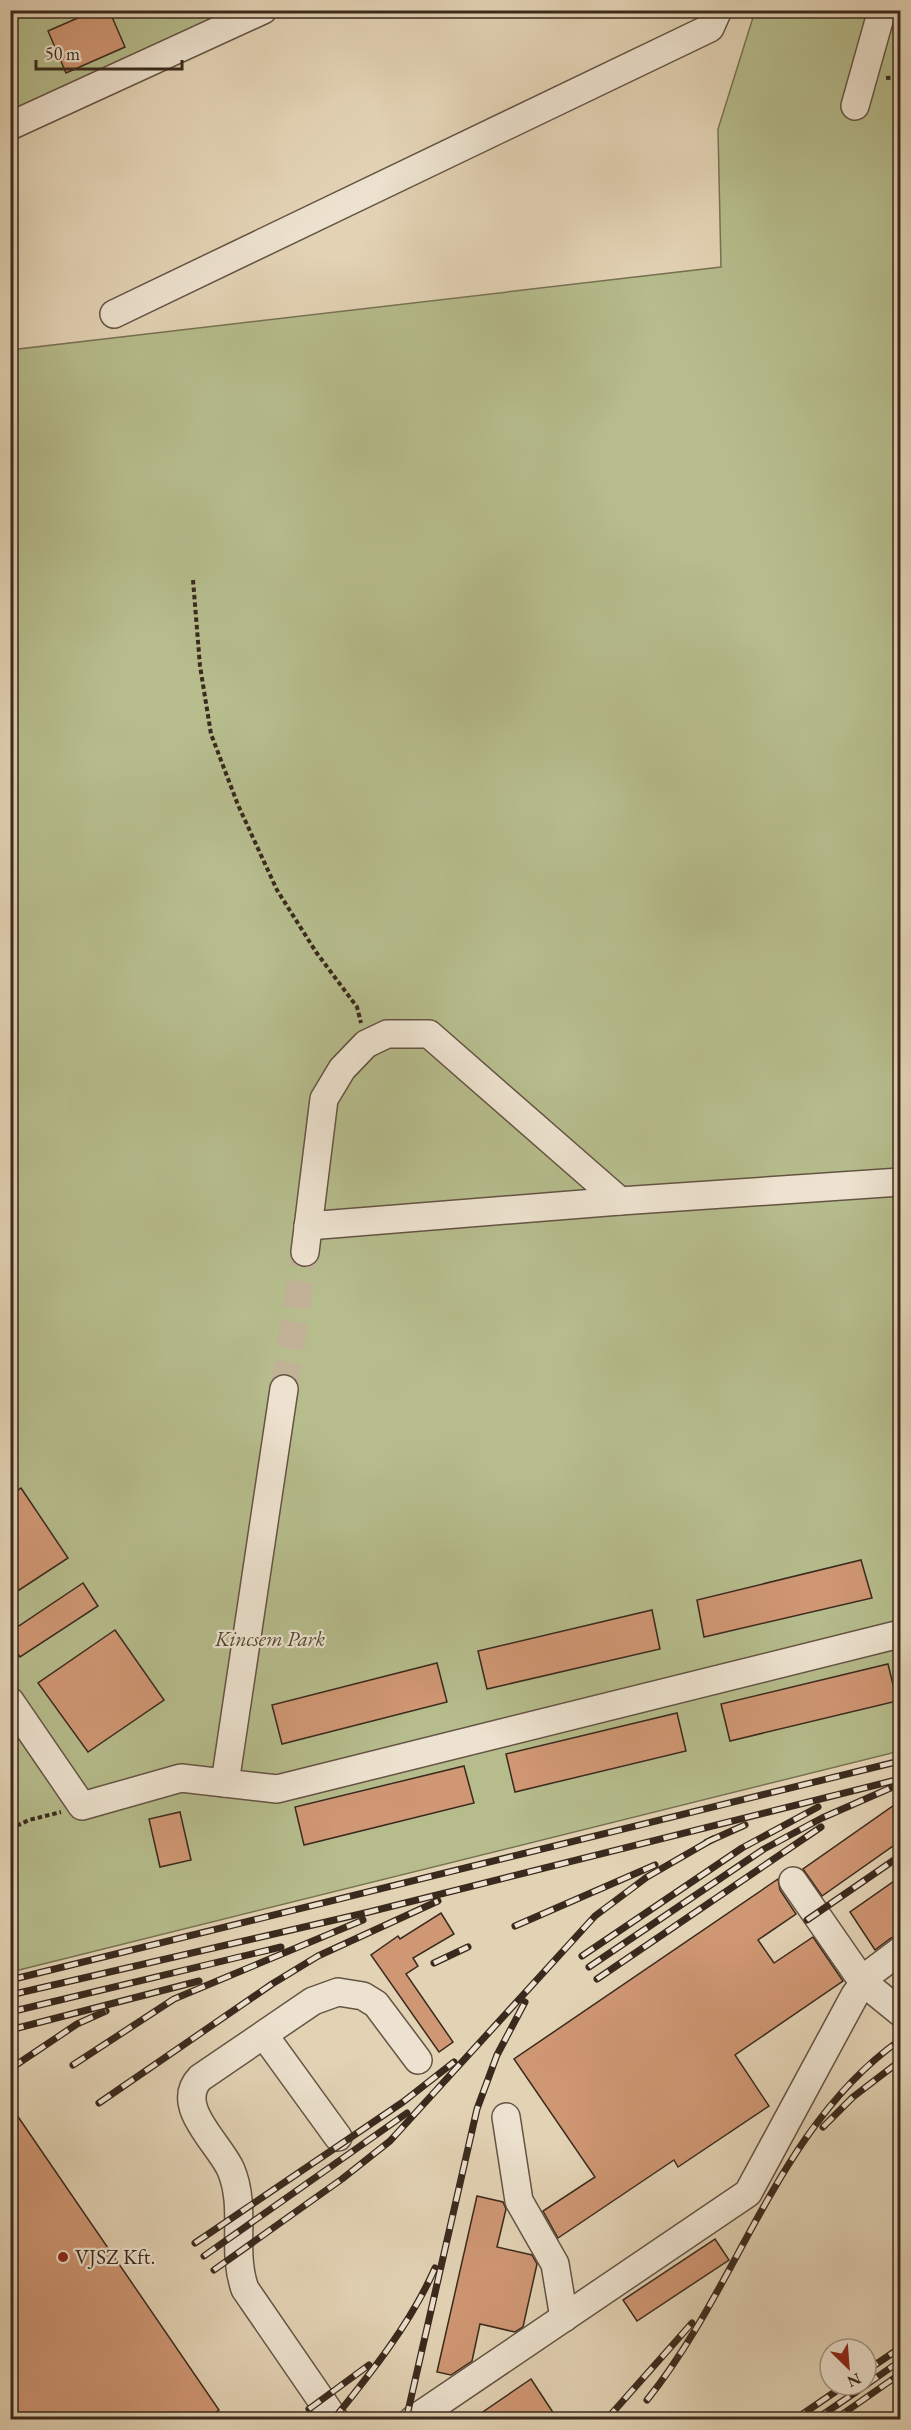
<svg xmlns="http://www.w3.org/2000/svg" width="911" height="2430" font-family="'EB Garamond',serif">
  <rect width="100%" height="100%" fill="#e3d3b5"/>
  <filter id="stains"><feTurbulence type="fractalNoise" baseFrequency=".00333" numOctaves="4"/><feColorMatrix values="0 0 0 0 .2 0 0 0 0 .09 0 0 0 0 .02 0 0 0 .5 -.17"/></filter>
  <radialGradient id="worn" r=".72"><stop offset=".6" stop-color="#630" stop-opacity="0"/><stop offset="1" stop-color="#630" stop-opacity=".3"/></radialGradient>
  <g fill="#b6bc8c" stroke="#787354" stroke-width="1.5">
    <path d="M11,10L239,11L11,117Z"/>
    <path d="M755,11H900V1751L11,1972L10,350L721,267L718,129Z"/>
  </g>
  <g fill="#d09774" stroke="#3a2a1d" stroke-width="1.5">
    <path d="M96,10H109L125,47L66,73L48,31Z"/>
    <path d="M21,1488L68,1558L10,1596V1496Z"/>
    <path d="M861,1560L872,1598L704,1637L697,1600Z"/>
    <path d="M83,1583L98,1606L20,1657L10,1643V1632Z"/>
    <path d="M652,1610L660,1649L487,1689L478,1651Z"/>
    <path d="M115,1630L164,1700L88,1752L38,1683Z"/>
    <path d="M437,1663L447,1702L282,1744L272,1705Z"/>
    <path d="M888,1664L897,1701L730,1741L721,1704Z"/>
    <path d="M677,1713L686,1751L515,1792L506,1754Z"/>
    <path d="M464,1766L474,1803L304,1845L295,1807Z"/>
    <path d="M900,1801V1841L822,1896L803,1869Z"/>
    <path d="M180,1812L191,1860L160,1867L149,1819Z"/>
    <path d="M900,1877V1936L891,1938L875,1950L850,1912Z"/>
    <path d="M778,1879L780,1890L796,1914L758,1940L774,1963L813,1937L843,1981L735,2055L769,2106L678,2167L674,2160L558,2238L543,2211L595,2177L514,2059Z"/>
    <path d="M441,1913L454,1934L413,1958L418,1966L406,1974L453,2042L439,2052L371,1955L398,1936L400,1939Z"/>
    <path d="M10,2105L219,2410L205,2420H10Z"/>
    <path d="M477,2196L503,2202L506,2209L497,2247L532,2255L537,2264L523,2327L515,2332L480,2324L472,2361L451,2375L437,2372Z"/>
    <path d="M715,2239L729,2260L637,2321L623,2300Z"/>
    <path d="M531,2379L558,2420H471Z"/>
  </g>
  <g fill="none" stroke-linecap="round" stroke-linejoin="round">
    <path stroke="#c1b197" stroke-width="27" stroke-dasharray="27 14" stroke-linecap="butt" d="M284,1389L305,1252"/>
    <defs>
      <g id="minor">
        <path d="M855,106L882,10"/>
        <path d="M10,126L263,10"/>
        <path d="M114,314L710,28L718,10"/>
        <path d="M308,1226L620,1201"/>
        <path d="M305,1252L324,1099L342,1069L366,1044L387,1034H429L620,1201L900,1182"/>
        <path d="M10,1701L82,1806L181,1778L277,1789L900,1634"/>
        <path d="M225,1783L284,1389"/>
        <path d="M793,1881L863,1982L900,2012"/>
        <path d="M264,2035L338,2137"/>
        <path d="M506,2117L519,2201L555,2264L564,2318"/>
        <path d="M335,2420L245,2289C231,2251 247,2208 231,2170C220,2144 173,2106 200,2078L313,2001L338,1992L363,1996L376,2004L418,2060"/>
        <path d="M413,2420L748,2193L855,1995L872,1972L900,1951"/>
      </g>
    </defs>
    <use href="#minor" stroke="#645443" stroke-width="30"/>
    <g stroke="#3a2a1d" stroke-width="4" stroke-dasharray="4.5 3" stroke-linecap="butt">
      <path d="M886,78L900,77"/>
      <path d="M193,580L200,666L211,734L238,805L277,890L316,952L357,1007L361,1023"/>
      <path d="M10,1829L29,1820L61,1812"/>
    </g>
    <use href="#minor" stroke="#ede2cf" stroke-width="27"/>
    <defs>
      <g id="rail">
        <path d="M707,1842L745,1825"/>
        <path d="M807,1920L900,1856"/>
        <path d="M515,1926L655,1865"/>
        <path d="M582,1956L742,1848L818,1807"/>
        <path d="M434,1963L468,1947"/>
        <path d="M589,1967L764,1849L822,1818L895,1786"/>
        <path d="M597,1979L821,1827"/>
        <path d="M10,1980L900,1761"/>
        <path d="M10,1995L369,1912L900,1779"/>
        <path d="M10,2012L281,1947"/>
        <path d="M10,2030L199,1981"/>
        <path d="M73,2065L174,1999L363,1920"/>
        <path d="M10,2069L77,2024L106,2011"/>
        <path d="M99,2103L272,1984L318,1956L438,1901"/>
        <path d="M823,2127L853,2097L900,2061"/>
        <path d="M195,2243L403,2102L454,2062"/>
        <path d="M204,2256L407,2113"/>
        <path d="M214,2270L342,2179L390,2141L595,1916L647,1877L713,1839"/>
        <path d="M866,2371L900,2348"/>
        <path d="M866,2385L900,2361"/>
        <path d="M647,2400C739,2286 777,2127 900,2040"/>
        <path d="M309,2409L369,2365"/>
        <path d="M333,2420C371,2373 411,2323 435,2268"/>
        <path d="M406,2420L477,2109L497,2055L525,2002"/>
        <path d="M606,2420L692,2323"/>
        <path d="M794,2420L845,2385"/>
        <path d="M815,2420L866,2385"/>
        <path d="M834,2420L900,2374"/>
      </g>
    </defs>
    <use href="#rail" stroke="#3a2a1d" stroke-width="7"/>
    <use href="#rail" stroke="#ede2cf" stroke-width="4.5" stroke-dasharray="14" stroke-linecap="butt"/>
  </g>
  <circle fill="#8f2418" stroke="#ede2cf" stroke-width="2" cx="63" cy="2257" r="6"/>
  <g text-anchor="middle" stroke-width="4.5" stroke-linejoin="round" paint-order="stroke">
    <g font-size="21" font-style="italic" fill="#534733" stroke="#ede2cf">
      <text x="270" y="1646">Kincsem Park</text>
    </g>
    <g font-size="21" fill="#3a2a1d" stroke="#ede2cf" text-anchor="start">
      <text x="75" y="2264">VJSZ Kft.</text>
    </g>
  </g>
  <rect width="911" height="2430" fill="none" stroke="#e3d3b5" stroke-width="36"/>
  <rect x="12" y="12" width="887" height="2406" fill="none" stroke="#3a2a1d" stroke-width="3"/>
  <rect x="18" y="18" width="875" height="2394" fill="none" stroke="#3a2a1d" stroke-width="1.5"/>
  <g transform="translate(848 2367) rotate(155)"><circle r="28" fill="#ede2cf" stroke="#a59888" stroke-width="1.5"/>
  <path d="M0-4.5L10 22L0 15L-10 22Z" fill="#8f2418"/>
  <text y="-9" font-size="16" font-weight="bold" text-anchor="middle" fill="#3a2a1d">N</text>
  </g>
  <path d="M36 60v9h146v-9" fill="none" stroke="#3a2a1d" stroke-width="3"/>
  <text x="45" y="60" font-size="18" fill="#3a2a1d" stroke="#ede2cf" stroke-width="4.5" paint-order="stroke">50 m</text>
  <rect width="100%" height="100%" filter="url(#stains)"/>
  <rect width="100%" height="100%" fill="url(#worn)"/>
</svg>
